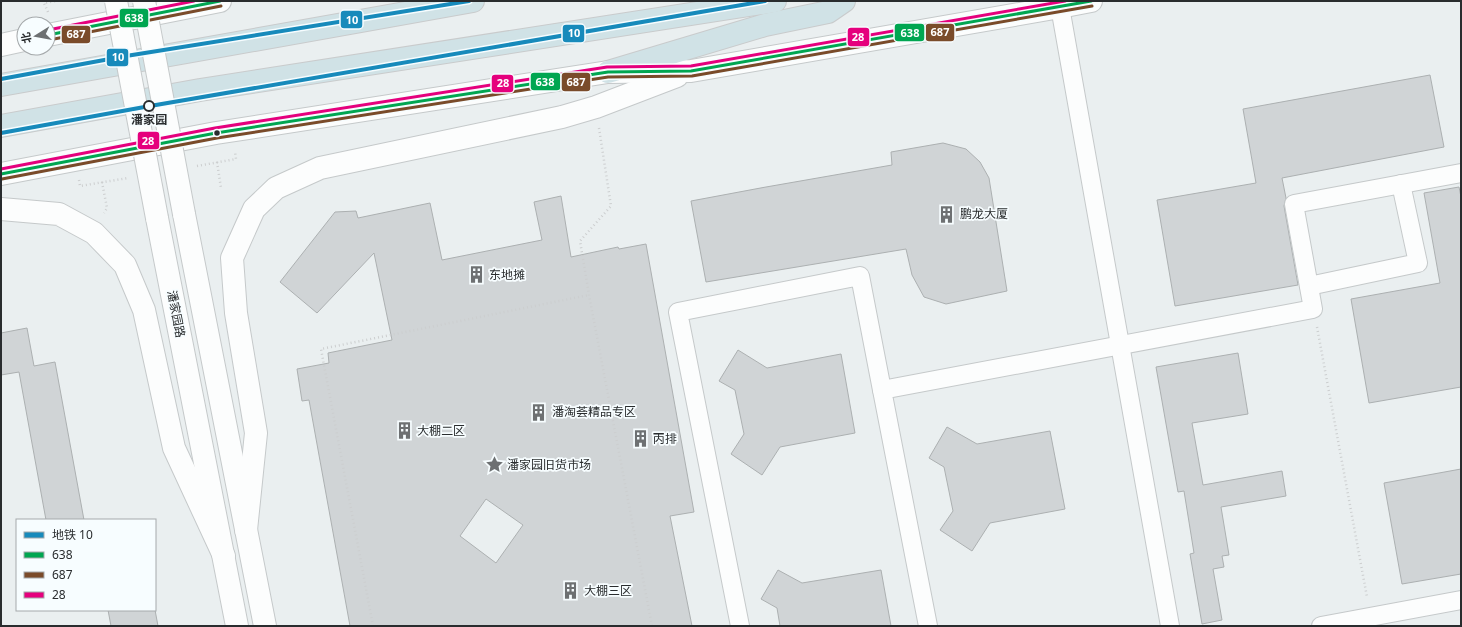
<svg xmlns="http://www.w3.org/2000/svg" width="1462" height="627" font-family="'Noto Sans','Noto Sans SC',sans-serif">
  <rect width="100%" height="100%" fill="#eaeff0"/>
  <g fill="#d0d4d6" stroke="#acb0b1" fill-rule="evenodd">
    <path d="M1430,75L1444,147L1282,178L1286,198L1284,206L1298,285L1175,306L1157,200L1256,183L1243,109Z"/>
    <path d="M943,143L966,149L980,162L989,178L1007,291L946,304L924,297L912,275L906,249L706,282L691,201L766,187L892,165L891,152Z"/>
    <path d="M1459,187L1461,197V387L1369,403L1351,299L1440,283L1424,193Z"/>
    <path d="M561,196L571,257L618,247L619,249L646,244L694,512L670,516L692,626H350L309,400L302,401L297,369L329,363L328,353L392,340L374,253L317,313L280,282L335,212L356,211L358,218L430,203L442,260L542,240L534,202ZM486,499L523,525L496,563L460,536Z"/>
    <path d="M27,328L34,366L55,362L84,520H46L19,372L1,375V333Z"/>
    <path d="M738,350L767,368L841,354L855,433L780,447L762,475L731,454L744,434L735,390L719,381Z"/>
    <path d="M1238,353L1248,414L1192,423L1203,485L1282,471L1286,496L1221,507L1229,555L1222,556L1224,567L1213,569L1222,620L1202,624L1190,554L1194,553L1184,491L1178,492L1156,367Z"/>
    <path d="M947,427L977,444L1050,431L1065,509L990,523L972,551L940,530L953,511L944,467L929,458Z"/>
    <path d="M1461,469V574L1402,584L1384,483Z"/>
    <path d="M778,570L802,583L881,570L891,626H780L777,608L761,599Z"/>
    <path d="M108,610H155L158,626H111Z"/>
  </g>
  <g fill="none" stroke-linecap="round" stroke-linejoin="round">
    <defs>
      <g id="minor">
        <path d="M1060,7L1170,626"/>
        <path d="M1309,286L1418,263L1401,184"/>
        <path d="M740,626L678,312L860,276L882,390"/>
        <path d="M928,626L882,390L1313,309L1294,204L1461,173"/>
        <path d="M1321,626L1461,600"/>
      </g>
      <g id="tertiary">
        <path d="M48,35L220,1"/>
        <path d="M1,45L24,40"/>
        <path d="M1,174L216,133L608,72L691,71L1060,7L1091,1"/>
        <path d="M1,209L59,214L94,233L125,265L144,310L174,448L224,556"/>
        <path d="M184,214L265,626"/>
        <path d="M157,218L237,626"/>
        <path d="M246,530L256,433L236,313L232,258L254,209L276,188L320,168L562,117L596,107L677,76"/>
      </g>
      <g id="trunk">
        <path d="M608,72L765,25L828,12L844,1"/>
        <path d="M1,85L473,1"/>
        <path d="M1,126L200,90L775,1"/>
      </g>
    </defs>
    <use href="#minor" stroke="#c5c9ca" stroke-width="20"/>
    <use href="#tertiary" stroke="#c5c9ca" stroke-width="24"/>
    <use href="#trunk" stroke="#c9cbcc" stroke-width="24"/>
    <g stroke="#cccecf" stroke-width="2.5" stroke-dasharray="1 3" stroke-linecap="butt">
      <path d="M48,12L44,3L56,1"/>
      <path d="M599,128L611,206L580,241L589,295L652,626"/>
      <path d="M217,162L221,188"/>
      <path d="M197,166L236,159L235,152"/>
      <path d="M79,180L80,186L128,178"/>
      <path d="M102,182L107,208L104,213"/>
      <path d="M1317,327L1367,597"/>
      <path d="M373,626L321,349L589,295"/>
    </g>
    <use href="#minor" stroke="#fcfdfd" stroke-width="18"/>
    <use href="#tertiary" stroke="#fcfdfd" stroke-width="22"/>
    <use href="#trunk" stroke="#d0e2e6" stroke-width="22"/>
    <defs>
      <g id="tertiary-bridge">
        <path d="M116,1L157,218"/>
        <path d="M144,1L184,214"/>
      </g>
    </defs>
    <use href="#tertiary-bridge" stroke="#c5c9ca" stroke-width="24" stroke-linecap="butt"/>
    <use href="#tertiary-bridge" stroke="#fcfdfd" stroke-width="22"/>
    <defs>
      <g id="bus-1">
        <path d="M48,35L220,1"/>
        <path d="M1,174L216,133L608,72L691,71L1091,1"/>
      </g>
      <g id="bus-2">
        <path d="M49,40L221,6"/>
        <path d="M2,179L217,138L608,77L692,76L1092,6"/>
      </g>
      <g id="bus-3">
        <path d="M48,30L194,1"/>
        <path d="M1,169L215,128L607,67L691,66L1065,1"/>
      </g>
    </defs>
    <use href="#bus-1" stroke="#f7fdff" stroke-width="6"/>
    <use href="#bus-2" stroke="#f7fdff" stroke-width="6"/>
    <use href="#bus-3" stroke="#f7fdff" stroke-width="6"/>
    <use href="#bus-1" stroke="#00a651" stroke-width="3"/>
    <use href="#bus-2" stroke="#7a4b2a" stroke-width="3"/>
    <use href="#bus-3" stroke="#e5007d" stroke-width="3"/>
    <defs>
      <g id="metro-1">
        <path d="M1,79L126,56L469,1"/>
        <path d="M1,133L150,106L765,1"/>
      </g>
    </defs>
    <use href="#metro-1" stroke="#f7fdff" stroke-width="7"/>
    <use href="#metro-1" stroke="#178abb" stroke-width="4"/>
  </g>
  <defs>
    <symbol id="building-bare" viewBox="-9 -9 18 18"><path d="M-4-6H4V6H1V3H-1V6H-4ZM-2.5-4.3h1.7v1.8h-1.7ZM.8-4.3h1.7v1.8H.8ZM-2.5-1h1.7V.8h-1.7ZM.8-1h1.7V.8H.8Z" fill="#6d7072" stroke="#f7fdff" stroke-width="2.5" paint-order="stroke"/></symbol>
    <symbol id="sight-bare" viewBox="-9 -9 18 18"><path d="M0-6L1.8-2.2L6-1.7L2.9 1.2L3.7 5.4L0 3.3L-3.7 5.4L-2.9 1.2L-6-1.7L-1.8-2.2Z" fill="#6d7072" stroke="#f7fdff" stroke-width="2.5" paint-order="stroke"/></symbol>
  </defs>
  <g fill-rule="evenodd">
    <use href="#building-bare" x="934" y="202" width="25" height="25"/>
    <use href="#building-bare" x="464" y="262" width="25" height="25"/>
    <use href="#building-bare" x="526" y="400" width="25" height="25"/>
    <use href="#building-bare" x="392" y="418" width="25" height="25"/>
    <use href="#building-bare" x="628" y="426" width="25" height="25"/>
    <use href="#sight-bare" x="482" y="452" width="25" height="25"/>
    <use href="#building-bare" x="558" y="578" width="25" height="25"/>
  </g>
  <circle fill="#f7fdff" stroke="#292c2e" stroke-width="2" cx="149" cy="106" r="5"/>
  <circle fill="#292c2e" stroke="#f7fdff" stroke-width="1.5" cx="217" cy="133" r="3.5"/>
  <g text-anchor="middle" stroke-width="3.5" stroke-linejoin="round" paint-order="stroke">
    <g font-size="12" font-weight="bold" fill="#292c2e" stroke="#f7fdff">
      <text x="149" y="124">潘家园</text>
    </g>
    <g font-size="12" fill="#292c2e" stroke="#f7fdff" text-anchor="start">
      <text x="960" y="218">鹏龙大厦</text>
      <text x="489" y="279">东地摊</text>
      <text x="552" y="416">潘淘荟精品专区</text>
      <text x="417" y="435">大棚二区</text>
      <text x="653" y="443">丙排</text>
      <text x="507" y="469">潘家园旧货市场</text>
      <text x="584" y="595">大棚三区</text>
    </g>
    <g font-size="12" fill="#292c2e" stroke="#f7fdff">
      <text transform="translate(176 314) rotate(79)" y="4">潘家园路</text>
    </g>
  </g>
  <g stroke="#f7fdff" stroke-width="1.5">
    <rect x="119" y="8" width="30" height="20" rx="4" fill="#00a651"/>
    <rect x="340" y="10" width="23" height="19" rx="4" fill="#178abb"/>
    <rect x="925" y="23" width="30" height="19" rx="4" fill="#7a4b2a"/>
    <rect x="894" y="23" width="31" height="19" rx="4" fill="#00a651"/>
    <rect x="562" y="24" width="23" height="19" rx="4" fill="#178abb"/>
    <rect x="61" y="25" width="30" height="19" rx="4" fill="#7a4b2a"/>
    <rect x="847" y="27" width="23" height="20" rx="4" fill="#e5007d"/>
    <rect x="106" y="48" width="23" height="19" rx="4" fill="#178abb"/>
    <rect x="530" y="72" width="31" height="19" rx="4" fill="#00a651"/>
    <rect x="561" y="72" width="30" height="20" rx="4" fill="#7a4b2a"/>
    <rect x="491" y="74" width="23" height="19" rx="4" fill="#e5007d"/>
    <rect x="137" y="131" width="23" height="19" rx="4" fill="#e5007d"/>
  </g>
  <g font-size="11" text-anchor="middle" font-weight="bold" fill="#fff">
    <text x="134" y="22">638</text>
    <text x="352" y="24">10</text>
    <text x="940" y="36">687</text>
    <text x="910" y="37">638</text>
    <text x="574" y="37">10</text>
    <text x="76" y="38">687</text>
    <text x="858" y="41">28</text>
    <text x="118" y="61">10</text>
    <text x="545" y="86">638</text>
    <text x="576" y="86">687</text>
    <text x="503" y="87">28</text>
    <text x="148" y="145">28</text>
  </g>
  <rect width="1462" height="627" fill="none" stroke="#292c2e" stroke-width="4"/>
  <rect x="16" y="519" width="140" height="92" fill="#f7fdff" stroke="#a5a9ab"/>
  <rect x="24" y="532" width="20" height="6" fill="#178abb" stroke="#a5a9ab"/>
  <text x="52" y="539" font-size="12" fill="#292c2e">地铁 10</text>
  <rect x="24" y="552" width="20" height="6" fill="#00a651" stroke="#a5a9ab"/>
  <text x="52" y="559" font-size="12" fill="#292c2e">638</text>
  <rect x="24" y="572" width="20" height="6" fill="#7a4b2a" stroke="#a5a9ab"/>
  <text x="52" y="579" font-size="12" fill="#292c2e">687</text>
  <rect x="24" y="592" width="20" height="6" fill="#e5007d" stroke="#a5a9ab"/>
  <text x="52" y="599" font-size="12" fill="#292c2e">28</text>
  <g transform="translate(36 36) rotate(259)"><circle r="19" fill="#f7fdff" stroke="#a5a9ab"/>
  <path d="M0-3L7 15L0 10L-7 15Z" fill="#6d7072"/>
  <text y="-6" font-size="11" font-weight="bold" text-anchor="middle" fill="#292c2e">北</text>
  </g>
</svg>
